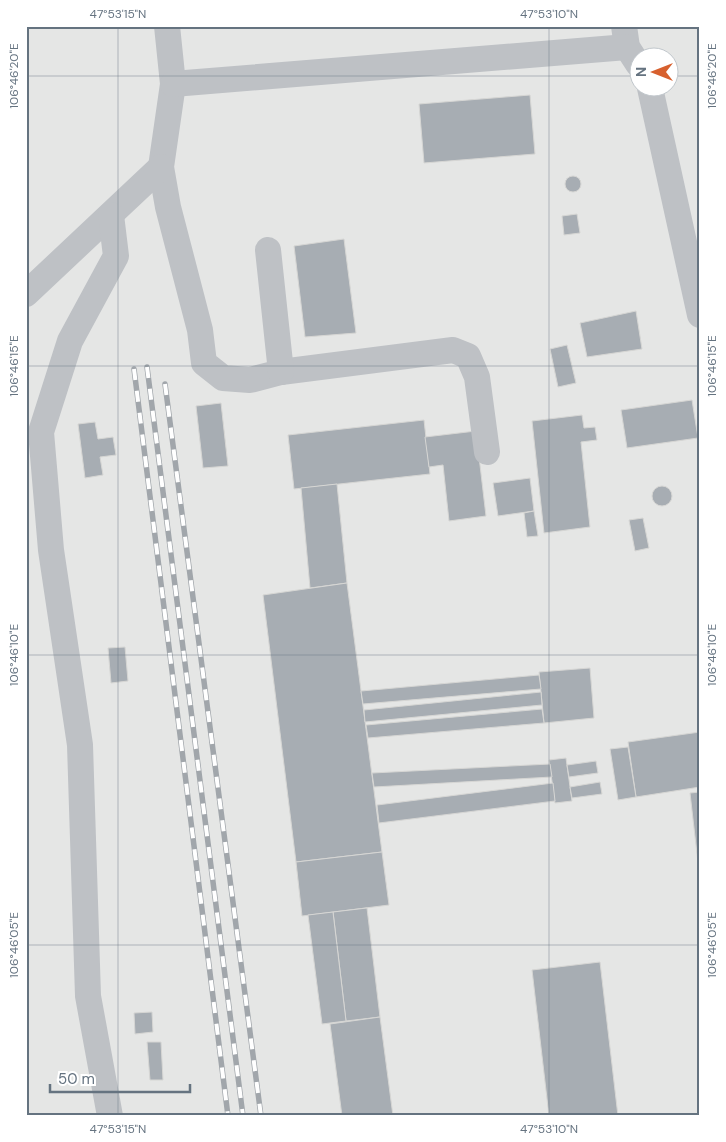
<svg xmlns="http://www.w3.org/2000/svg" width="726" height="1142" font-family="'DM Sans',sans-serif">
  <rect width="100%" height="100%" fill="#f4f5f1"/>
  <path fill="#e5e6e5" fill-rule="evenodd" d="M26,26H700V1116H26ZM638,58H668V88H638Z"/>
  <g fill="#a7adb3" stroke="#d6d6d4">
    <path d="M530,95L535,154L424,163L419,104Z"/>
    <circle cx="573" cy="184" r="8"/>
    <path d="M577,214L580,233L564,235L562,216Z"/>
    <path d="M344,239L356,333L305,337L294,246Z"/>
    <path d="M636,311L642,349L587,357L580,323Z"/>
    <path d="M567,345L576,383L558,387L550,349Z"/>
    <path d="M692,400L698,438L627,448L621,410Z"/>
    <path d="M221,403L228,466L203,468L196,406Z"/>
    <path d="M582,415L584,428L595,427L597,440L581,442L590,527L544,533L532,421Z"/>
    <path d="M424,420L430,474L294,489L288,435Z"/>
    <path d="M95,422L98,439L113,437L116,455L100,457L103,475L85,478L78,424Z"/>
    <path d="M476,431L486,516L449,521L443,465L429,467L425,437Z"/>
    <path d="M530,478L534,511L498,516L493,483Z"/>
    <path d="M337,484L347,583L310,588L301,488Z"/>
    <circle cx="662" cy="496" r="10"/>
    <path d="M534,511L538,536L527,537L524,513Z"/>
    <path d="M643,518L649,548L635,551L629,520Z"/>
    <path d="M347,583L382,852L296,862L263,595Z"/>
    <path d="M125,647L128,681L111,683L108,648Z"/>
    <path d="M590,668L594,718L544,723L539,672Z"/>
    <path d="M539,675L541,689L363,704L361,691Z"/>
    <path d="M541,692L542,705L365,722L364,710Z"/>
    <path d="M542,709L544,723L368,738L366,725Z"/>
    <path d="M700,732V787L636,797L628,742Z"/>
    <path d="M628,747L636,797L618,800L610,749Z"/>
    <path d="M566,758L572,801L555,803L549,760Z"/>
    <path d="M596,761L598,773L569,777L567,765Z"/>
    <path d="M550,764L552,777L374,787L372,773Z"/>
    <path d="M600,782L602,794L572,798L570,787Z"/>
    <path d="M553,783L555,801L379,823L377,805Z"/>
    <path d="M700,792V880L690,793Z"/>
    <path d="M382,852L389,905L302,916L296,862Z"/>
    <path d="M367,908L380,1017L346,1021L333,912Z"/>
    <path d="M333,912L346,1021L322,1024L308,915Z"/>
    <path d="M600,962L618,1116H549L532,970Z"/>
    <path d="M152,1012L153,1032L135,1034L134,1013Z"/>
    <path d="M380,1017L393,1116H342L330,1024Z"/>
    <path d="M147,1042H161L163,1080H150Z"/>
  </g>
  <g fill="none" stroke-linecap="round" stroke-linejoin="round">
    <g stroke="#bec1c5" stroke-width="26">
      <path d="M167,26L173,84L161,167L168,207L200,330L204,363L223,378L250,380L281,372L453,350L468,356L477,377L487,452"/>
      <path d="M624,26L627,47L638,64"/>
      <path d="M173,84L627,47"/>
      <path d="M650,88L700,315"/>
      <path d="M268,250L281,372"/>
      <path d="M26,294L161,167"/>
      <path d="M110,1116L88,996L80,745L51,550L41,432L70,341L116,256L111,215"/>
    </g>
    <defs>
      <g id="rail">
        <path d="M147,367L243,1116"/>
        <path d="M134,369L228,1116"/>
        <path d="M165,384L261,1116"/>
      </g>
    </defs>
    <use href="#rail" stroke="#a1a6ab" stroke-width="5.5"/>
    <use href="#rail" stroke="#fff" stroke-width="4" stroke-dasharray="11" stroke-linecap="butt"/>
  </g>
  <path fill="none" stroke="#657380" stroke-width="1" stroke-opacity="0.45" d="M118,26V1116M549,26V1116M26,76H638M668,76H700M26,366H700M26,655H700M26,945H700"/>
  <rect width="726" height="1142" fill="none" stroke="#ffffff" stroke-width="55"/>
  <g transform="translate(654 72) rotate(270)"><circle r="24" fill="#ffffff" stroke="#c1c7cc"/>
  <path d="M0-4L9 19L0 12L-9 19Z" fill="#d7602e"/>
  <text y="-8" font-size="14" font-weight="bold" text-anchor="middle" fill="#657380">N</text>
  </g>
  <path d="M50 1084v8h140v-8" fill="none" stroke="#657380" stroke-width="2.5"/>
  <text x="58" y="1084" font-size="15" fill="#657380" stroke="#ffffff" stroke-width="4" paint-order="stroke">50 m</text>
  <rect x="28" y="28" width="670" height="1086" fill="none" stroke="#657380" stroke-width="2"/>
  <g font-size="12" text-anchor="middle" fill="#657380">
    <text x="118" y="18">47°53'15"N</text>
    <text x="549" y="18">47°53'10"N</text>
    <text transform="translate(712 76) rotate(-90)" y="4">106°46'20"E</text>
    <text transform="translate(14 76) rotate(-90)" y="4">106°46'20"E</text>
    <text transform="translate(712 366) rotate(-90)" y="4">106°46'15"E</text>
    <text transform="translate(14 366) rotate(-90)" y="4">106°46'15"E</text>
    <text transform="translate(14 655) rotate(-90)" y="4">106°46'10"E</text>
    <text transform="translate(712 655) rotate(-90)" y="4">106°46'10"E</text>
    <text transform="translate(14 945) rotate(-90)" y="4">106°46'05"E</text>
    <text transform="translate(712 945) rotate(-90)" y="4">106°46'05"E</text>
    <text x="118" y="1133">47°53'15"N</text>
    <text x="549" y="1133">47°53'10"N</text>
  </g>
</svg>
